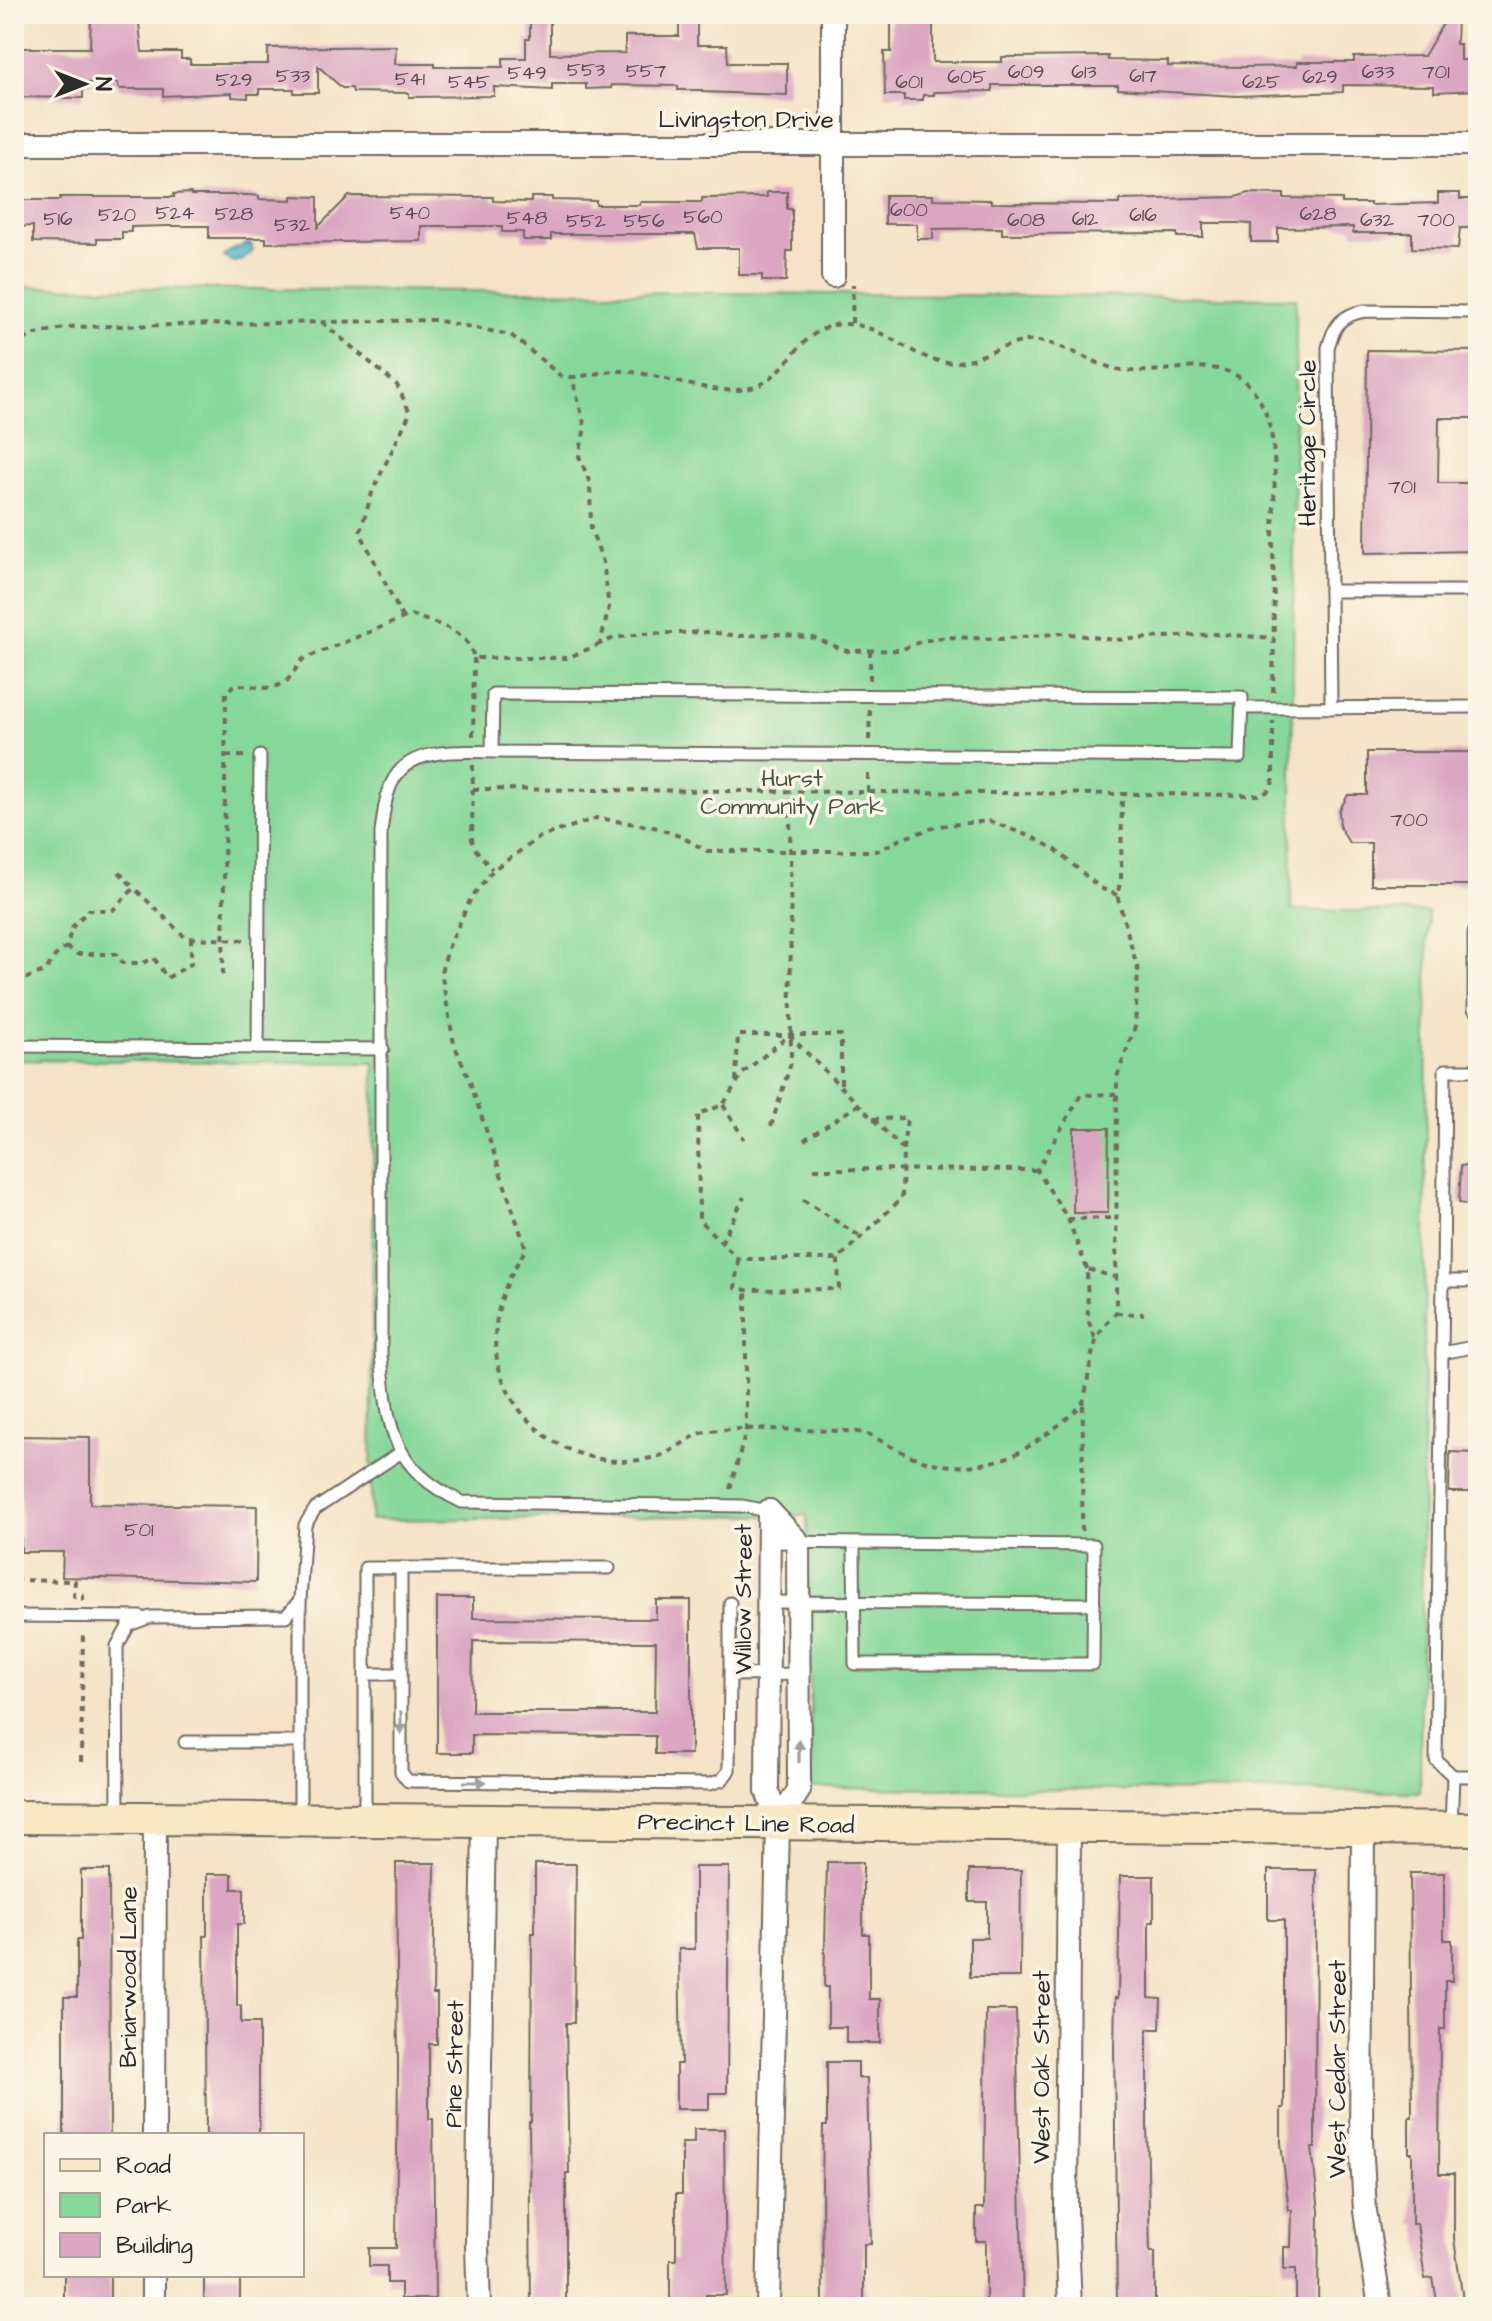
<svg xmlns="http://www.w3.org/2000/svg" width="1492" height="2321" font-family="'Architects Daughter',sans-serif">
  <rect width="100%" height="100%" fill="#fcf5e5"/>
  <filter id="ink" filterUnits="userSpaceOnUse"><feTurbulence type="fractalNoise" baseFrequency=".0125" numOctaves="2"/><feDisplacementMap in="SourceGraphic" scale="16" xChannelSelector="R" yChannelSelector="G"/><feConvolveMatrix kernelMatrix="1 2 1 2 8 2 1 2 1" color-interpolation-filters="sRGB"/></filter>
  <filter id="wash" filterUnits="userSpaceOnUse"><feTurbulence type="fractalNoise" baseFrequency=".006" numOctaves="4" result="noise"/><feDisplacementMap in="SourceGraphic" scale="32" xChannelSelector="R" yChannelSelector="G"/><feGaussianBlur stdDeviation="1.8" result="paint"/><feColorMatrix in="noise" values="0 0 0 0 0 0 0 0 0 0 0 0 0 0 0 0 0 1.4 0 .05"/><feComposite in="paint" operator="in"/></filter>
  <g filter="url(#wash)">
    <rect width="100%" height="100%" fill="#f4e3c6"/>
    <path fill="#86d899" stroke="#588262" stroke-width="2" d="M14,287L1296,298L1291,910L1428,912L1420,1792L812,1788L807,1515L371,1520L374,1063L14,1060Z"/>
    <path fill="#50bbcb" stroke="#3e737b" stroke-width="2" d="M247,244H251L253,251L243,260L233,262L224,257L228,252Z"/>
    <g id="blocks">
      <g fill="#daa6c1" fill-rule="evenodd">
        <path d="M91,14H138L142,52H181V59H190V64H268V48L396,46L395,64H435V67H503V58H526V39H530V14H550V54L625,53V36H679V16H697V45H727L728,63H787V95L702,92V90H678V86L611,85V88L586,89V84H552V90L494,87V96L409,97V93L353,92L352,88H342L318,66V93H294V89H259V94H248V98L232,97V93L163,96V89H119L118,83H83V98L14,97V48H90Z"/>
        <path d="M891,14H933V62H1002V57L1108,56V60L1168,61V66L1245,67L1297,66V62H1354V57L1424,56L1449,14H1457L1456,44H1460V60H1478V90L1434,92V86L1343,85V92L1237,96L1118,89V85H992V91L934,92V95H923V100H904V95H885L884,52H891Z"/>
        <path d="M767,192H787V209H792V251H787L786,281H762V275H739V248H698L695,234H551V240H523V232H502V226H421V241L266,243V238H209V226H166L131,227V232H122V239H97V243L33,242V226L14,227V200H60V197H174V194L191,193V195H249L259,196V199L292,200V196L318,197V227L349,196L493,197V201L531,202V197H552V200L596,201V205H640V202H702V198L767,197Z"/>
        <path d="M1249,193L1284,194V198L1342,199V203H1370V205L1438,203V193H1460V199H1478V228H1460L1458,249L1412,248V233H1353V227L1278,228V242H1251V224L1236,223H1203V237H1177V233L1002,234V228L933,229V239H917V224H885V195H933V199L991,200V203L1119,204V200L1236,197Z"/>
        <path d="M1367,350L1478,351V418H1439L1438,483H1478V551L1365,553Z"/>
        <path d="M1367,752H1478V885H1371V843H1349L1340,827L1339,811L1348,795H1367Z"/>
        <path d="M1074,1128H1109L1108,1213H1073Z"/>
        <path d="M1478,1163V1206L1459,1203L1461,1166Z"/>
        <path d="M17,1436L90,1437V1504L257,1506L256,1582L62,1577L63,1552H21V1495L16,1494Z"/>
        <path d="M1450,1452L1478,1453V1492H1449Z"/>
        <path d="M437,1598H473V1618L656,1619V1600H691V1754H655V1736L472,1735V1753H437ZM473,1641L656,1642L655,1712H472Z"/>
        <path d="M827,1862H863V1934H869V1999H880V2043H846V2027H828V1987H824Z"/>
        <path d="M396,1863H435L433,1994H437V2044H429V2119H433L435,2299H401V2283H387V2266H369V2248H396L398,2066Z"/>
        <path d="M535,1864H576L574,2023H566L569,2173H566V2302H531L529,2122H531L532,1933H535Z"/>
        <path d="M695,1867H729L727,2093H709V2109H676V2064H681L679,1949H695Z"/>
        <path d="M81,1870H109L110,2135H64V1997H77V1940H81Z"/>
        <path d="M969,1870H1021L1020,1977H970V1938H987V1902H969Z"/>
        <path d="M1268,1870H1316L1315,2148H1312L1319,2211L1318,2307H1296V2269H1284V2247H1291L1292,2210H1289L1281,2143V2108H1284V1920H1268Z"/>
        <path d="M1410,1873H1444V1940H1452V1981H1445V2029H1440L1439,2174H1454V2239L1464,2307H1438L1433,2278L1425,2279L1417,2224H1412V2153H1409V2117H1412Z"/>
        <path d="M207,1874H232V1889H244V1924H237V2006H241V2023H259V2135H206L204,1936H207Z"/>
        <path d="M1120,1876H1154V1922H1149V1998L1161,1999L1160,2029H1147V2124L1150,2252H1155V2304H1117L1114,2048L1115,1998H1118Z"/>
        <path d="M986,2010H1016L1023,2307H986V2241H976V2208H984Z"/>
        <path d="M827,2062H858V2078H867L871,2244H864V2305H823L822,2187L823,2126H827Z"/>
        <path d="M694,2129H724L726,2295H706V2307H670V2260H676V2194H682V2143H694Z"/>
        <rect x="64" y="2275" width="46" height="32"/>
        <rect x="204" y="2275" width="36" height="32"/>
      </g>
    </g>
  </g>
  <g filter="url(#ink)">
    <use href="#blocks" fill-opacity="0" stroke="#716b61" stroke-width="2"/>
    <g fill="none" stroke-linecap="round" stroke-linejoin="round">
      <defs>
        <g id="service">
          <path d="M1330,591H1478"/>
          <path d="M1242,708L1478,707"/>
          <path d="M1331,708L1328,348C1334,325 1341,315 1365,311L1478,312"/>
          <path d="M492,752L493,694L1242,697L1240,757L492,752C465,751 417,748 398,773C385,789 384,813 381,832V1355C388,1427 390,1468 462,1502L742,1506L769,1511"/>
          <path d="M1478,932H1474V1009H1478"/>
          <path d="M14,1046L383,1049"/>
          <path d="M258,1048L260,756"/>
          <path d="M1443,1281L1445,1070H1478"/>
          <path d="M1442,1353L1443,1281H1478"/>
          <path d="M770,1542L1094,1545L1093,1664H855L854,1543"/>
          <path d="M401,1568V1772L408,1781L710,1784L722,1780L729,1770L730,1675"/>
          <path d="M768,1602L1094,1604"/>
          <path d="M730,1603V1675L799,1674"/>
          <path d="M14,1616L141,1617"/>
          <path d="M365,1674H401"/>
          <path d="M185,1742H300V1600"/>
          <path d="M300,1742V1818"/>
          <path d="M1453,1776L1436,1760L1442,1353L1478,1346"/>
          <path d="M118,1814L117,1646L129,1625L150,1617L286,1616L300,1600L305,1525L315,1509L400,1453"/>
          <path d="M365,1815V1568H609"/>
          <path d="M1451,1826L1453,1776H1478"/>
        </g>
        <g id="minor">
          <path d="M833,14V276"/>
          <path d="M14,144H1478"/>
          <path d="M769,1511L798,1542L799,1790L778,1823"/>
          <path d="M1069,1827L1066,2212L1070,2307"/>
          <path d="M1363,1829L1361,2139L1365,2211L1380,2307"/>
          <path d="M154,2135L155,1818"/>
          <path d="M153,2307V2275"/>
          <path d="M479,2307L477,2246L484,1821"/>
          <path d="M768,2307L778,1823L767,1791L769,1511"/>
        </g>
        <path id="secondary" d="M14,1817L1478,1829"/>
      </defs>
      <use href="#service" stroke="#716b61" stroke-width="15"/>
      <use href="#minor" stroke="#716b61" stroke-width="26"/>
      <use href="#secondary" stroke="#716b61" stroke-width="36"/>
      <g stroke="#716b61" stroke-width="4" stroke-dasharray="6 6" stroke-linecap="butt">
        <path d="M322,322L397,385L410,413L373,490L360,532L402,617"/>
        <path d="M852,323L853,284"/>
        <path d="M14,348L31,335L68,327L435,320L511,335L561,376L572,377"/>
        <path d="M870,650V680"/>
        <path d="M1273,692C1274,641 1274,591 1273,540C1273,495 1282,437 1258,397C1225,343 1161,382 1112,368C1088,361 1064,344 1038,341C1007,338 976,366 944,362C909,357 879,322 843,324C798,326 788,379 751,388C714,397 664,375 625,371C607,370 590,376 572,377L585,427L579,456L590,483L591,529L603,562L609,607L600,644L614,638L642,634L709,632L738,636L777,634L814,638L847,651L901,650L921,641L946,637L1000,639L1064,633L1114,640L1216,634L1274,638"/>
        <path d="M473,736L474,658"/>
        <path d="M869,740L870,709"/>
        <path d="M226,756H244"/>
        <path d="M473,765L472,840L476,850L492,869"/>
        <path d="M473,789L1262,795L1271,789L1273,780V721"/>
        <path d="M868,792V769"/>
        <path d="M119,872L134,888"/>
        <path d="M1117,895L1100,888L1056,850L1034,838L989,821L938,826L899,840L877,851H707L682,837L654,827L597,818L540,837L493,870L471,898L449,946L441,972L454,1044L469,1079L526,1249C502,1285 486,1331 501,1374C523,1441 596,1476 662,1455C678,1449 694,1432 711,1431C752,1426 802,1431 844,1431C874,1432 870,1436 894,1448C936,1469 967,1472 1011,1456C1027,1450 1074,1416 1083,1402C1085,1397 1086,1389 1087,1384C1092,1355 1092,1335 1116,1313L1117,1077L1135,1027L1138,970L1117,895L1121,880L1122,795"/>
        <path d="M66,947L77,954H116L123,963H143L154,958L167,978L191,964V938"/>
        <path d="M14,975L27,978L46,970L55,956L66,947L73,926L89,910H113L134,888L186,938L244,940"/>
        <path d="M223,975L226,692L235,684L266,688L277,686L287,681L303,659L411,615C437,625 467,628 474,658H567L600,644"/>
        <path d="M789,1035L903,1149L902,1198L838,1259H738L699,1220L698,1114L723,1105L742,1074Z"/>
        <path d="M736,1081L738,1035H841V1087"/>
        <path d="M723,1105L744,1139"/>
        <path d="M873,1119L907,1118L903,1149"/>
        <path d="M771,1126L791,1063L790,792"/>
        <path d="M804,1140L858,1105"/>
        <path d="M814,1169L1037,1170"/>
        <path d="M803,1200L861,1237"/>
        <path d="M1068,1219L1116,1218"/>
        <path d="M721,1243L744,1197"/>
        <path d="M738,1260L735,1288L746,1290L839,1289L838,1259"/>
        <path d="M1087,1269L1068,1219L1037,1170L1081,1095L1116,1094"/>
        <path d="M1116,1313L1144,1314"/>
        <path d="M1095,1338L1088,1319L1087,1269L1114,1277"/>
        <path d="M730,1489L746,1431V1290"/>
        <path d="M1082,1531L1083,1401"/>
        <path d="M14,1580L75,1581L74,1596H83V1601"/>
        <path d="M81,1762L83,1632"/>
      </g>
      <use href="#service" stroke="#fff" stroke-width="11"/>
      <use href="#minor" stroke="#fff" stroke-width="22"/>
      <use href="#secondary" stroke="#f8e8c3" stroke-width="32"/>
    </g>
    <defs><path id="oneway-solid" d="M-6-.8H1V-3.2L6.5 0L1 3.2V.8H-6Z" transform="scale(2)"/></defs>
    <g fill="#a0a0a0">
      <use href="#oneway-solid" transform="translate(401 1723) rotate(90)"/>
      <use href="#oneway-solid" transform="translate(799 1751) rotate(-90)"/>
      <use href="#oneway-solid" transform="translate(475 1782)"/>
    </g>
  </g>
  <g text-anchor="middle" stroke-width="7" stroke-linejoin="round" paint-order="stroke">
    <g font-size="20" fill="#574a50">
      <text x="586" y="76">553</text>
      <text x="646" y="77">557</text>
      <text x="1026" y="78">609</text>
      <text x="1084" y="78">613</text>
      <text x="1378" y="78">633</text>
      <text x="1436" y="78">701</text>
      <text x="527" y="79">549</text>
      <text x="293" y="82">533</text>
      <text x="1143" y="82">617</text>
      <text x="967" y="83">605</text>
      <text x="1320" y="83">629</text>
      <text x="410" y="85">541</text>
      <text x="234" y="86">529</text>
      <text x="469" y="88">545</text>
      <text x="909" y="88">601</text>
      <text x="1261" y="88">625</text>
      <text x="909" y="216">600</text>
      <text x="175" y="219">524</text>
      <text x="410" y="219">540</text>
      <text x="234" y="220">528</text>
      <text x="1318" y="220">628</text>
      <text x="117" y="221">520</text>
      <text x="1143" y="221">616</text>
      <text x="703" y="223">560</text>
      <text x="527" y="224">548</text>
      <text x="58" y="225">516</text>
      <text x="1085" y="225">612</text>
      <text x="1026" y="226">608</text>
      <text x="1377" y="226">632</text>
      <text x="1436" y="226">700</text>
      <text x="586" y="227">552</text>
      <text x="644" y="227">556</text>
      <text x="292" y="231">532</text>
      <text x="1402" y="493">701</text>
      <text x="1409" y="826">700</text>
      <text x="139" y="1536">501</text>
    </g>
    <g font-size="24" fill="#2b2b2b" stroke="#fcf5e5">
      <text x="746" y="127">Livingston Drive</text>
      <text transform="translate(1307 443) rotate(-90)" y="8">Heritage Circle</text>
      <text transform="translate(743 1599) rotate(-90)" y="8">Willow Street</text>
      <text transform="translate(746 1823) rotate(1)" y="8">Precinct Line Road</text>
      <text transform="translate(128 1977) rotate(-90)" y="8">Briarwood Lane</text>
      <text transform="translate(454 2064) rotate(-89)" y="8">Pine Street</text>
      <text transform="translate(1041 2067) rotate(-90)" y="8">West Oak Street</text>
      <text transform="translate(1337 2069) rotate(-90)" y="8">West Cedar Street</text>
    </g>
    <g font-size="24" fill="#425646" stroke="#fcf5e5">
      <text x="792" y="786">Hurst<tspan x="792" dy="28">Community Park</tspan></text>
    </g>
  </g>
  <rect width="1492" height="2321" fill="none" stroke="#fcf5e5" stroke-width="48"/>
  <rect x="44" y="2133" width="260" height="144" fill="#fcf5e5" stroke="#a8a49b" stroke-width="2"/>
  <rect x="60" y="2159" width="40" height="12" fill="#f8e8c3" stroke="#a8a49b" stroke-width="2"/>
  <text x="116" y="2173" font-size="24" fill="#2b2b2b">Road</text>
  <rect x="60" y="2193" width="40" height="24" fill="#86d899" stroke="#a8a49b" stroke-width="2"/>
  <text x="116" y="2213" font-size="24" fill="#2b2b2b">Park</text>
  <rect x="60" y="2233" width="40" height="24" fill="#daa6c1" stroke="#a8a49b" stroke-width="2"/>
  <text x="116" y="2253" font-size="24" fill="#2b2b2b">Building</text>
  <g transform="translate(84 84) rotate(90)" stroke="#fcf5e5" stroke-width="6" paint-order="stroke">
  <path d="M0-6L14 30L0 20L-14 30Z" fill="#2b2b2b"/>
  <text y="-12" font-size="22" font-weight="bold" text-anchor="middle" fill="#2b2b2b">N</text>
  </g>
</svg>
